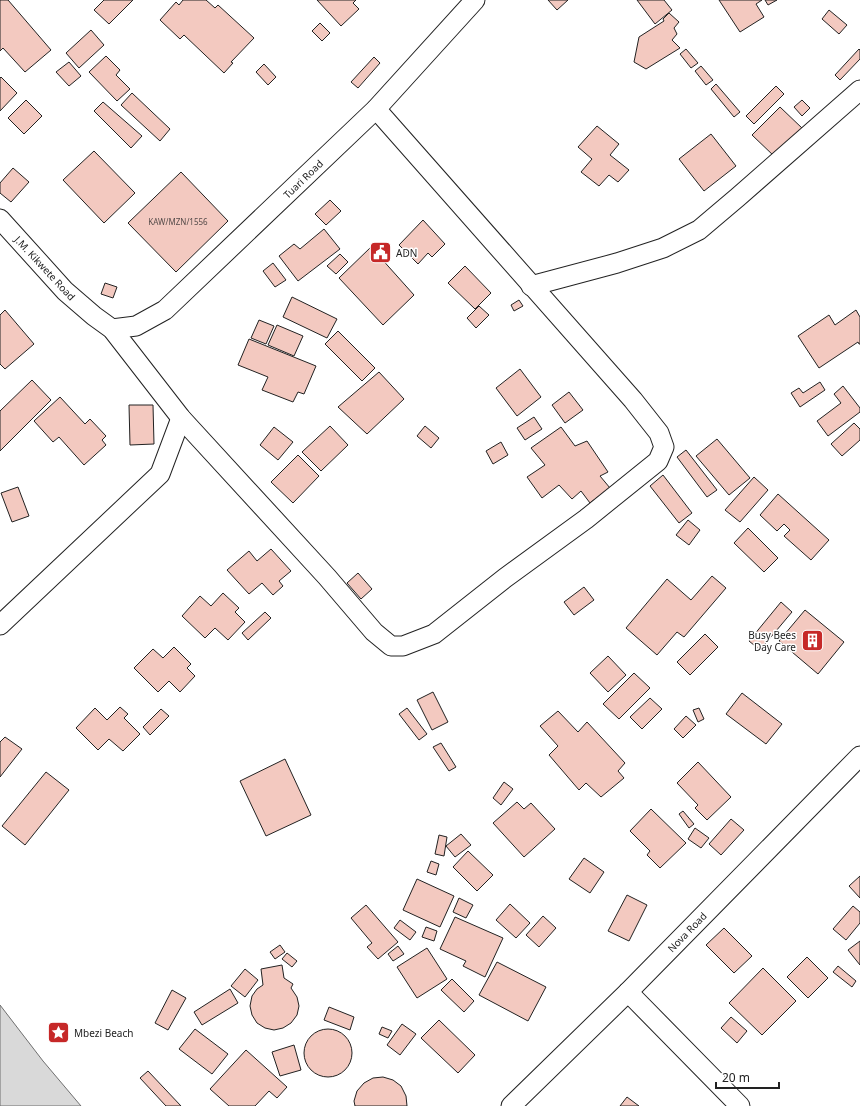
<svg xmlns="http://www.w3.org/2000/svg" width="860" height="1106" font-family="'Noto Sans',sans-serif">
  <rect width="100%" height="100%" fill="#fff"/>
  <path fill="#d9d9d9" stroke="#6f6f6f" d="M0,1005L43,1061L81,1106H0Z"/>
  <g fill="#f3c9c0" stroke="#222">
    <path d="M0,0H8L51,50L25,72L3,48L0,51Z"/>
    <path d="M104,0H133L109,24L94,10Z"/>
    <path d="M183,0H206L215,8L218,5L254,38L231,62L233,63L224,73L184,35L180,39L160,20L176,2L179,5Z"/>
    <path d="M317,0H356L353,3L359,9L341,26Z"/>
    <path d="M548,0H568L557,10Z"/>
    <path d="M637,0H664L672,10L655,24Z"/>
    <path d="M719,0H762L756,4L764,17L740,32Z"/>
    <path d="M765,0H777L768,5Z"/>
    <path d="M829,10L847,25L839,34L822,19Z"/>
    <path d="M669,13L679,22L674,28L677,34L672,40L680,48L646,69L634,62L639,37L664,21L663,19Z"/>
    <path d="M320,23L330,33L322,41L312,31Z"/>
    <path d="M91,30L104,45L79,68L66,53Z"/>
    <path d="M686,49L698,63L691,68L680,54Z"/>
    <path d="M859,49L860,50V59L840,80L835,75Z"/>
    <path d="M106,56L120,70L116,75L130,89L117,101L89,72Z"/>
    <path d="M374,57L380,63L358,88L351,82Z"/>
    <path d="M69,62L81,76L69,86L56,72Z"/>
    <path d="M264,64L276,77L268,85L256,72Z"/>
    <path d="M701,66L713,80L706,85L695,71Z"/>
    <path d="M1,77L17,93L0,111V78Z"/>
    <path d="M716,84L740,112L734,117L711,89Z"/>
    <path d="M776,86L784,94L754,124L746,116Z"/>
    <path d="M132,93L170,129L160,141L121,105Z"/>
    <path d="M26,100L42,116L24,134L8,118Z"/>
    <path d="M802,100L810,108L802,116L794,107Z"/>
    <path d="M103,102L142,136L131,148L94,111Z"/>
    <path d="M780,107L803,129L775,157L752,135Z"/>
    <path d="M597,126L619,144L610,155L629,170L618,182L609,175L599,186L581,172L592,159L578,147Z"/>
    <path d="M711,134L736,166L704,191L679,159Z"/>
    <path d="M94,151L135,193L104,223L63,180Z"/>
    <path d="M13,168L29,182L11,202L0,193V183Z"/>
    <path d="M181,172L228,221L176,272L128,223Z"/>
    <path d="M330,200L341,211L326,225L315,214Z"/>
    <path d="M423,220L445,244L432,257L428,253L418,264L399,245Z"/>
    <path d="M324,229L340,249L298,281L279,256L294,244L300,249Z"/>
    <path d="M371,247L414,295L383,325L339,278Z"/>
    <path d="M340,254L348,262L336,274L327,266Z"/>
    <path d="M273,263L286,280L275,287L263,271Z"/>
    <path d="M465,266L491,293L475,309L448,283Z"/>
    <path d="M105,283L117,287L113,298L101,294Z"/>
    <path d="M292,297L337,319L327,338L283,317Z"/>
    <path d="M519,300L523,306L514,311L511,305Z"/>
    <path d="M479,306L489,315L476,328L467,318Z"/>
    <path d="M5,310L34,344L5,369L0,364V315Z"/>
    <path d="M856,310L860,317V344H859L858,342L819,368L798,336L829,315L835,325Z"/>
    <path d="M259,320L274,326L266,344L251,338Z"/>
    <path d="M277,325L303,336L294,356L268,345Z"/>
    <path d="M338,331L375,368L362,381L325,344Z"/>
    <path d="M249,339L316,366L304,394L298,392L293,402L262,390L268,377L238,365Z"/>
    <path d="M520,369L541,397L517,416L496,388Z"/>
    <path d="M379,372L404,399L367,434L338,407Z"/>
    <path d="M32,380L51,400L0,451V411Z"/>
    <path d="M820,382L825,390L800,407L791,393L799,388L803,393Z"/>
    <path d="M843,386L860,408V412L828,436L817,421L841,403L834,394Z"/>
    <path d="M569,392L583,410L565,423L552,405Z"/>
    <path d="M60,397L85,424L90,419L106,436L102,440L106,445L84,465L59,437L53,442L34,421Z"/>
    <path d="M129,405H153L154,444L130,445Z"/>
    <path d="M534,417L542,429L525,440L517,428Z"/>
    <path d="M854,423L860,429V440L842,456L831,444Z"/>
    <path d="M330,426L348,445L321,471L302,452Z"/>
    <path d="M425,426L439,438L431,448L417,436Z"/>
    <path d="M274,427L293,442L278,460L260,445Z"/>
    <path d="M561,427L575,446L587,441L608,472L600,476L610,488L590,503L581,491L572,499L559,485L542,498L527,477L545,465L531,448Z"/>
    <path d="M717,439L750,478L729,495L696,456Z"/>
    <path d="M501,442L508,455L493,464L486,451Z"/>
    <path d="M686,450L717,490L707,497L677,457Z"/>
    <path d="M298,455L319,476L293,503L271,482Z"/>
    <path d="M663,475L692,513L679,523L650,486Z"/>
    <path d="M754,477L768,490L740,522L725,510Z"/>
    <path d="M18,487L29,516L12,522L1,493Z"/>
    <path d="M778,494L829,540L811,560L784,536L790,530L784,524L777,531L760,515Z"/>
    <path d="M688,520L700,530L689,545L676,535Z"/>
    <path d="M748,528L778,558L764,572L734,543Z"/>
    <path d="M271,549L291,571L279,581L283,586L273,595L262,583L249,594L227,570L249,551L257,561Z"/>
    <path d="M358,573L372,589L361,599L347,583Z"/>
    <path d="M712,576L726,588L684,637L677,632L657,655L626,628L667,579L691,600Z"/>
    <path d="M584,587L594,600L574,615L564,602Z"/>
    <path d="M223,593L239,608L235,612L245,622L228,640L215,628L205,638L182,616L200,596L211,606Z"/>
    <path d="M781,602L792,612L760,650L749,641Z"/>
    <path d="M805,610L844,642L818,674L779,641Z"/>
    <path d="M265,612L271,618L248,640L242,633Z"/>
    <path d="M705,634L718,647L690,675L677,662Z"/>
    <path d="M174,647L191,664L187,668L195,676L180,692L169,681L158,692L134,668L153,649L163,658Z"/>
    <path d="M608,656L626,675L608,692L590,673Z"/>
    <path d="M634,673L650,688L619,719L603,704Z"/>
    <path d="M433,692L448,722L432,730L417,700Z"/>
    <path d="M742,693L782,724L766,744L726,714Z"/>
    <path d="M650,698L662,709L642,729L630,717Z"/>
    <path d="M120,707L128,714L124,718L140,734L123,751L109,739L98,750L76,728L95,708L107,720Z"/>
    <path d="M407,708L427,734L419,740L399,714Z"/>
    <path d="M699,708L704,719L698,722L693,710Z"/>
    <path d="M161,709L169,716L150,735L143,727Z"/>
    <path d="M558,711L578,732L587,722L625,763L618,771L624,778L601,797L586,783L579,790L549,755L558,746L540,726Z"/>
    <path d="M686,716L696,725L683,738L674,729Z"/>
    <path d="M5,737L22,749L0,777V742Z"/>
    <path d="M441,743L456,767L449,771L433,747Z"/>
    <path d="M285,759L311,815L266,836L240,781Z"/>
    <path d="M698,762L731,797L707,820L695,808L698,805L677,783Z"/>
    <path d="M46,772L69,790L25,845L2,826Z"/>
    <path d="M504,782L513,789L501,805L493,798Z"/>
    <path d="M517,802L524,809L531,803L555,829L524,857L493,823Z"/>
    <path d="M651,809L686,843L660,868L647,855L650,851L630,831Z"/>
    <path d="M683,811L694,824L689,828L679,814Z"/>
    <path d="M731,819L744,830L721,855L709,844Z"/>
    <path d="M695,828L709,838L701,848L688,839Z"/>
    <path d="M461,834L471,845L455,857L446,846Z"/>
    <path d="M439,835L447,837L444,856L435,854Z"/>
    <path d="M468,851L493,875L477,891L453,867Z"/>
    <path d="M584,858L604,872L590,893L569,879Z"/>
    <path d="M431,861L439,864L436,875L427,872Z"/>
    <path d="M860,876V898L849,886Z"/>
    <path d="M417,879L454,896L440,927L403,910Z"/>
    <path d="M627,895L647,905L629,941L608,931Z"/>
    <path d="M459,898L473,905L466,918L453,912Z"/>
    <path d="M510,904L530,923L516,938L496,920Z"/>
    <path d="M366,905L398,942L378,959L367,947L372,943L351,918Z"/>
    <path d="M853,906L860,912V923L846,940L833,929Z"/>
    <path d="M543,916L556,928L539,947L526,935Z"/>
    <path d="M455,917L503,938L485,977L463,966L466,961L440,949Z"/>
    <path d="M400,920L416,932L410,940L394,928Z"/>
    <path d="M426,927L437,931L434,941L422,937Z"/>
    <path d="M724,928L752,956L734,973L706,945Z"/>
    <path d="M860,941V965L848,950Z"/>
    <path d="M280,945L285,952L275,959L270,952Z"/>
    <path d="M398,946L404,954L393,961L388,954Z"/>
    <path d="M427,948L447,979L417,998L397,967Z"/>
    <path d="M287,953L297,961L292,967L282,959Z"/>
    <path d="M807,957L828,978L808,998L787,977Z"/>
    <path d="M497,962L546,987L528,1021L479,995Z"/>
    <path d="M282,965L284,978L293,984L291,988L297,997L299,1006L297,1015L291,1023L283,1028L274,1030L265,1028L257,1023L252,1015L250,1006L252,996L257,989L263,985L261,969Z"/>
    <path d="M838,966L856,981L852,987L833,972Z"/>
    <path d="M763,968L796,1001L762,1035L729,1003Z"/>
    <path d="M245,969L258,980L245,997L231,986Z"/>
    <path d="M452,979L474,1001L464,1012L441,990Z"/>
    <path d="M230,989L238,1003L202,1025L194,1012Z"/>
    <path d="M172,990L186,998L168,1030L155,1023Z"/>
    <path d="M329,1007L354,1017L350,1030L324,1020Z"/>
    <path d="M731,1017L747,1031L737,1043L721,1028Z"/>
    <path d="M439,1020L475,1055L458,1073L421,1038Z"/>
    <path d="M402,1024L416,1034L400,1055L387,1045Z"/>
    <path d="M382,1027L392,1031L388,1038L379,1034Z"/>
    <circle cx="328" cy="1053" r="24"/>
    <path d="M195,1029L228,1054L212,1074L179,1049Z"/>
    <path d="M294,1045L301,1070L280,1076L272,1052Z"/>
    <path d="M246,1050L287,1087L277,1098L269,1091L255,1106H229L210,1089Z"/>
    <path d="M148,1071L181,1106H166L140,1078Z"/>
    <path d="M383,1077L393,1080L401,1086L406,1096L407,1106H355L354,1101L357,1091L364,1083L373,1078Z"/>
    <path d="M627,1097L639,1106H620Z"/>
  </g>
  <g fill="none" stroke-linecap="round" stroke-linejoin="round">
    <defs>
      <g id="street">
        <path d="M0,219L65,291L94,316L112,329L181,418L327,577L374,632L391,646H403L434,634L505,578L586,519L658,461L664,447L659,433L633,400L376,109"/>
        <path d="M531,286L617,263L663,248L699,230L738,197L860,90"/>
        <path d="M112,329L136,326L165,310L376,109L475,0"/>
        <path d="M0,625L160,474L181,418"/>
        <path d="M628,992L740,1106"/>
        <path d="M511,1106L628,992L860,756"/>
      </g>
    </defs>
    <use href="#street" stroke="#222" stroke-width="21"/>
    <use href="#street" stroke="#fff" stroke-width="19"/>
  </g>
  <defs>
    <symbol id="civic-square" viewBox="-11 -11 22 22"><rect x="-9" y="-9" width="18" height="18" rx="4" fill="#c62828" stroke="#fff"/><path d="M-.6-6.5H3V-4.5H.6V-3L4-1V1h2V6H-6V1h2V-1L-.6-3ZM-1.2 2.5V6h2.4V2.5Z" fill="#fff"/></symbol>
    <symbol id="building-square" viewBox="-11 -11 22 22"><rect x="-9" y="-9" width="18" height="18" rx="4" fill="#c62828" stroke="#fff"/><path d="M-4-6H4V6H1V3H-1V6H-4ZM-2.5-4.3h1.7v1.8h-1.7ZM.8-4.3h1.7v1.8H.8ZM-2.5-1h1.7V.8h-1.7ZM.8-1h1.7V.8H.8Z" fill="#fff"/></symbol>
    <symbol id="sight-square" viewBox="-11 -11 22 22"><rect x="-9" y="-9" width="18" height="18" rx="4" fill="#c62828" stroke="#fff"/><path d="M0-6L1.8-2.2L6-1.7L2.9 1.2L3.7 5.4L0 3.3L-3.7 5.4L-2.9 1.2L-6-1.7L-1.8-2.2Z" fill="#fff"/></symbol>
  </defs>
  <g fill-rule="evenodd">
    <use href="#civic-square" x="368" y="240" width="25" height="25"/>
    <use href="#building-square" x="800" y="628" width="25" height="25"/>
    <use href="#sight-square" x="46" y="1020" width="25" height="25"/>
  </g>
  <g text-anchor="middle" stroke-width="3" stroke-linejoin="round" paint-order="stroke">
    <g font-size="8" fill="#564c4a">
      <text x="178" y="225">KAW/MZN/1556</text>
    </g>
    <g font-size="10" fill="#222" stroke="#fff">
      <text transform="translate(303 179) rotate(-44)" y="4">Tuari Road</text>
      <text transform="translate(45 268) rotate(47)" y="4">J.M. Kikwete Road</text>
      <text transform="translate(687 932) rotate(-46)" y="4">Nova Road</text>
    </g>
    <g font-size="10" fill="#222" stroke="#fff" text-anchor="start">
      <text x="396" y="257">ADN</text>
      <text x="796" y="639" text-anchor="end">Busy Bees<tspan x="796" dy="12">Day Care</tspan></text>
      <text x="74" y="1037">Mbezi Beach</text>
    </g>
  </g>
  <path d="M716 1082v6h63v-6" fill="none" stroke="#222222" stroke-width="2"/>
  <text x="722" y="1082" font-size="12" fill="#222222" stroke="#ffffff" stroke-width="3" paint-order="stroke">20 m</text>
</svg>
